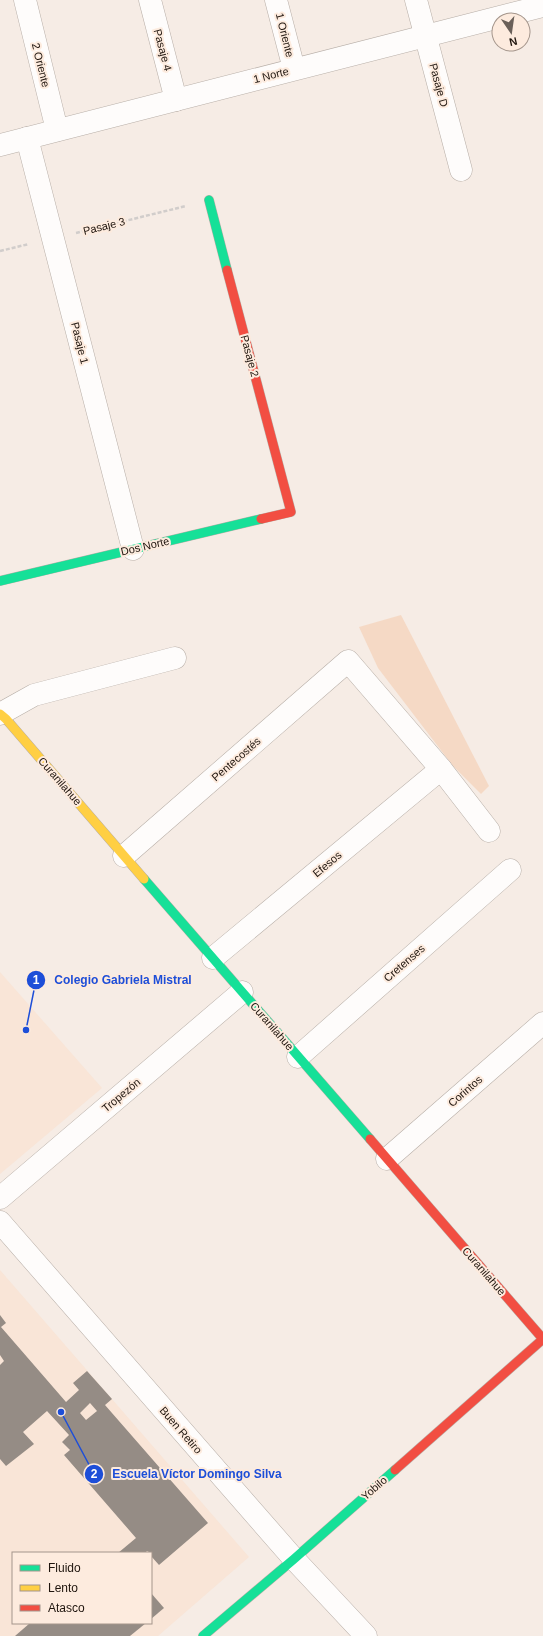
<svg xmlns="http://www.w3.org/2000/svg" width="543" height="1636" font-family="Helvetica,sans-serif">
  <rect width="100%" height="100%" fill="#f6ece5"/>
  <g fill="#f9e5d7" fill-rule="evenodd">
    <path d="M0,972L102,1088L0,1174Z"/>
    <path d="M0,1270L249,1557L158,1636H0ZM13,1553H151V1623H13Z"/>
  </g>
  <path fill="#f5d9c5" d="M401,615L489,786L481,794L453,766L378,668L359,627Z"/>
  <g fill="#958c85" fill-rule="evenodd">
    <path d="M0,1315L6,1323L1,1327L66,1402L79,1390L73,1383L87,1371L112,1399L105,1405L208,1523L159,1565L151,1556V1553L147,1551L145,1553H118L136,1538L64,1455L70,1450L62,1442L69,1435L47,1411L23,1432L34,1444L6,1466L0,1459V1365L4,1361L0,1355ZM90,1403L97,1411L86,1420L80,1413Z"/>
    <path d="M151,1593L164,1608L151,1619Z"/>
    <path d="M30,1623H146L130,1636H15Z"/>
  </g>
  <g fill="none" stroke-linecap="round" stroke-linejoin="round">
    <defs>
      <g id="street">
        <path d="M25,0L57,130"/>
        <path d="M150,0L176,100"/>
        <path d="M276,0L294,69"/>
        <path d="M416,0L461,170"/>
        <path d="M27,138L133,549"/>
        <path d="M0,145L543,6"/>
        <path d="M0,714L34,695L175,658"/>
        <path d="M124,856L348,661L441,769L489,831"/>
        <path d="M213,958L441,769"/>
        <path d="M298,1057L510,870"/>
        <path d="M387,1159L543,1023"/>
        <path d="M0,1198L242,992"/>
        <path d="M0,1222L294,1559L366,1636"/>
      </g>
      <g id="fast">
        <path d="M209,200L227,270"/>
        <path d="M0,581L261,519"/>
        <path d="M144,879L370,1139"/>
        <path d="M203,1636L294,1559L395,1470"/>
      </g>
      <path id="slow" d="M0,714L6,719L144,879"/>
      <g id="jam">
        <path d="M227,270L291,512L261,519"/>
        <path d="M370,1139L543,1339"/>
        <path d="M395,1470L543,1339"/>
      </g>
    </defs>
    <use href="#street" stroke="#b7aea7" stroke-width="23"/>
    <use href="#fast" stroke="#b7aea7" stroke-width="10"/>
    <use href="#slow" stroke="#b7aea7" stroke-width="10"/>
    <use href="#jam" stroke="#b7aea7" stroke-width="10"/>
    <g stroke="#d1cdcb" stroke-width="2.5" stroke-dasharray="4 2" stroke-linecap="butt">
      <path d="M76,233L186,206"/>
      <path d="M0,251L29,244"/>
    </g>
    <use href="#street" stroke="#fefcfb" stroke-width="22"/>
    <use href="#fast" stroke="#16e098" stroke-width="9"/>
    <use href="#slow" stroke="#ffcf43" stroke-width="9"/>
    <use href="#jam" stroke="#f24e42" stroke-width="9"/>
  </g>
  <g text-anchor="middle" stroke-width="4" stroke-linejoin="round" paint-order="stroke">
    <g font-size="11" fill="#1f150e" stroke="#fdebde">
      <text transform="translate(285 35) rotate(76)" y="4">1 Oriente</text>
      <text transform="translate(163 50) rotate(75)" y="4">Pasaje 4</text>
      <text transform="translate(41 65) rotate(76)" y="4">2 Oriente</text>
      <text transform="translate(271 75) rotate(-14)" y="4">1 Norte</text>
      <text transform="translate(439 85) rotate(75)" y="4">Pasaje D</text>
      <text transform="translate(104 226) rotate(-14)" y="4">Pasaje 3</text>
      <text transform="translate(80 343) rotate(76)" y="4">Pasaje 1</text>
      <text transform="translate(250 356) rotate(75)" y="4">Pasaje 2</text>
      <text transform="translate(145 546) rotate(-13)" y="4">Dos Norte</text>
      <text transform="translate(236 759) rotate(-41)" y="4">Pentecostés</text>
      <text transform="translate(60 781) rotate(49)" y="4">Curanilahue</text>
      <text transform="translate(327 864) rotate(-40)" y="4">Efesos</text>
      <text transform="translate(404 963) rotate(-41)" y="4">Cretenses</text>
      <text transform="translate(272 1026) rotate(49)" y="4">Curanilahue</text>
      <text transform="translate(465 1091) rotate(-41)" y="4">Corintos</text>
      <text transform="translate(121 1095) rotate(-40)" y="4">Tropezón</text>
      <text transform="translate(484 1271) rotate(49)" y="4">Curanilahue</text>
      <text transform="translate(181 1430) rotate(49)" y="4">Buen Retiro</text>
      <text transform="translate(374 1488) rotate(-41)" y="4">Yobilo</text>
    </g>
  </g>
  <path fill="none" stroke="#1d4ed8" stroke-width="1.5" d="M26 1030L36 980M61 1412L94 1474"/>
  <g fill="#1d4ed8" stroke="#fdebde" stroke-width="1.5">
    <circle cx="26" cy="1030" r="4"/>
    <circle cx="61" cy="1412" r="4"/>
    <circle cx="36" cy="980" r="10"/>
    <circle cx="94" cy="1474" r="10"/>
  </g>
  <g font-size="12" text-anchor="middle" font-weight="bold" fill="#fff">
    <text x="36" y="984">1</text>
    <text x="94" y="1478">2</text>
  </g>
  <g font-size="12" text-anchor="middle" font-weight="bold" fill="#1d4ed8" stroke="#fdebde" stroke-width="4" stroke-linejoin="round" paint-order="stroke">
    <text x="123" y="984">Colegio Gabriela Mistral</text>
    <text x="197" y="1478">Escuela Víctor Domingo Silva</text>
  </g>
  <rect x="12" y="1552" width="140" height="72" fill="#fdebde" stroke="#a4958b"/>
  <rect x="20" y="1565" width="20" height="6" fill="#16e098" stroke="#a4958b"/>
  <text x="48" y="1572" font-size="12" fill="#1f150e">Fluido</text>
  <rect x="20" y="1585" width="20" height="6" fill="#ffcf43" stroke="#a4958b"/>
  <text x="48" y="1592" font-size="12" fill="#1f150e">Lento</text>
  <rect x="20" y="1605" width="20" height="6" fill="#f24e42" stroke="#a4958b"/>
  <text x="48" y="1612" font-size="12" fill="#1f150e">Atasco</text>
  <g transform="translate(511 32) rotate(167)"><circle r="19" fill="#fdebde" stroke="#a4958b"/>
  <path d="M0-3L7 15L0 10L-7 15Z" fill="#6a6059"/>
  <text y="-6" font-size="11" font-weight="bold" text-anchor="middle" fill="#1f150e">N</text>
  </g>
</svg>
